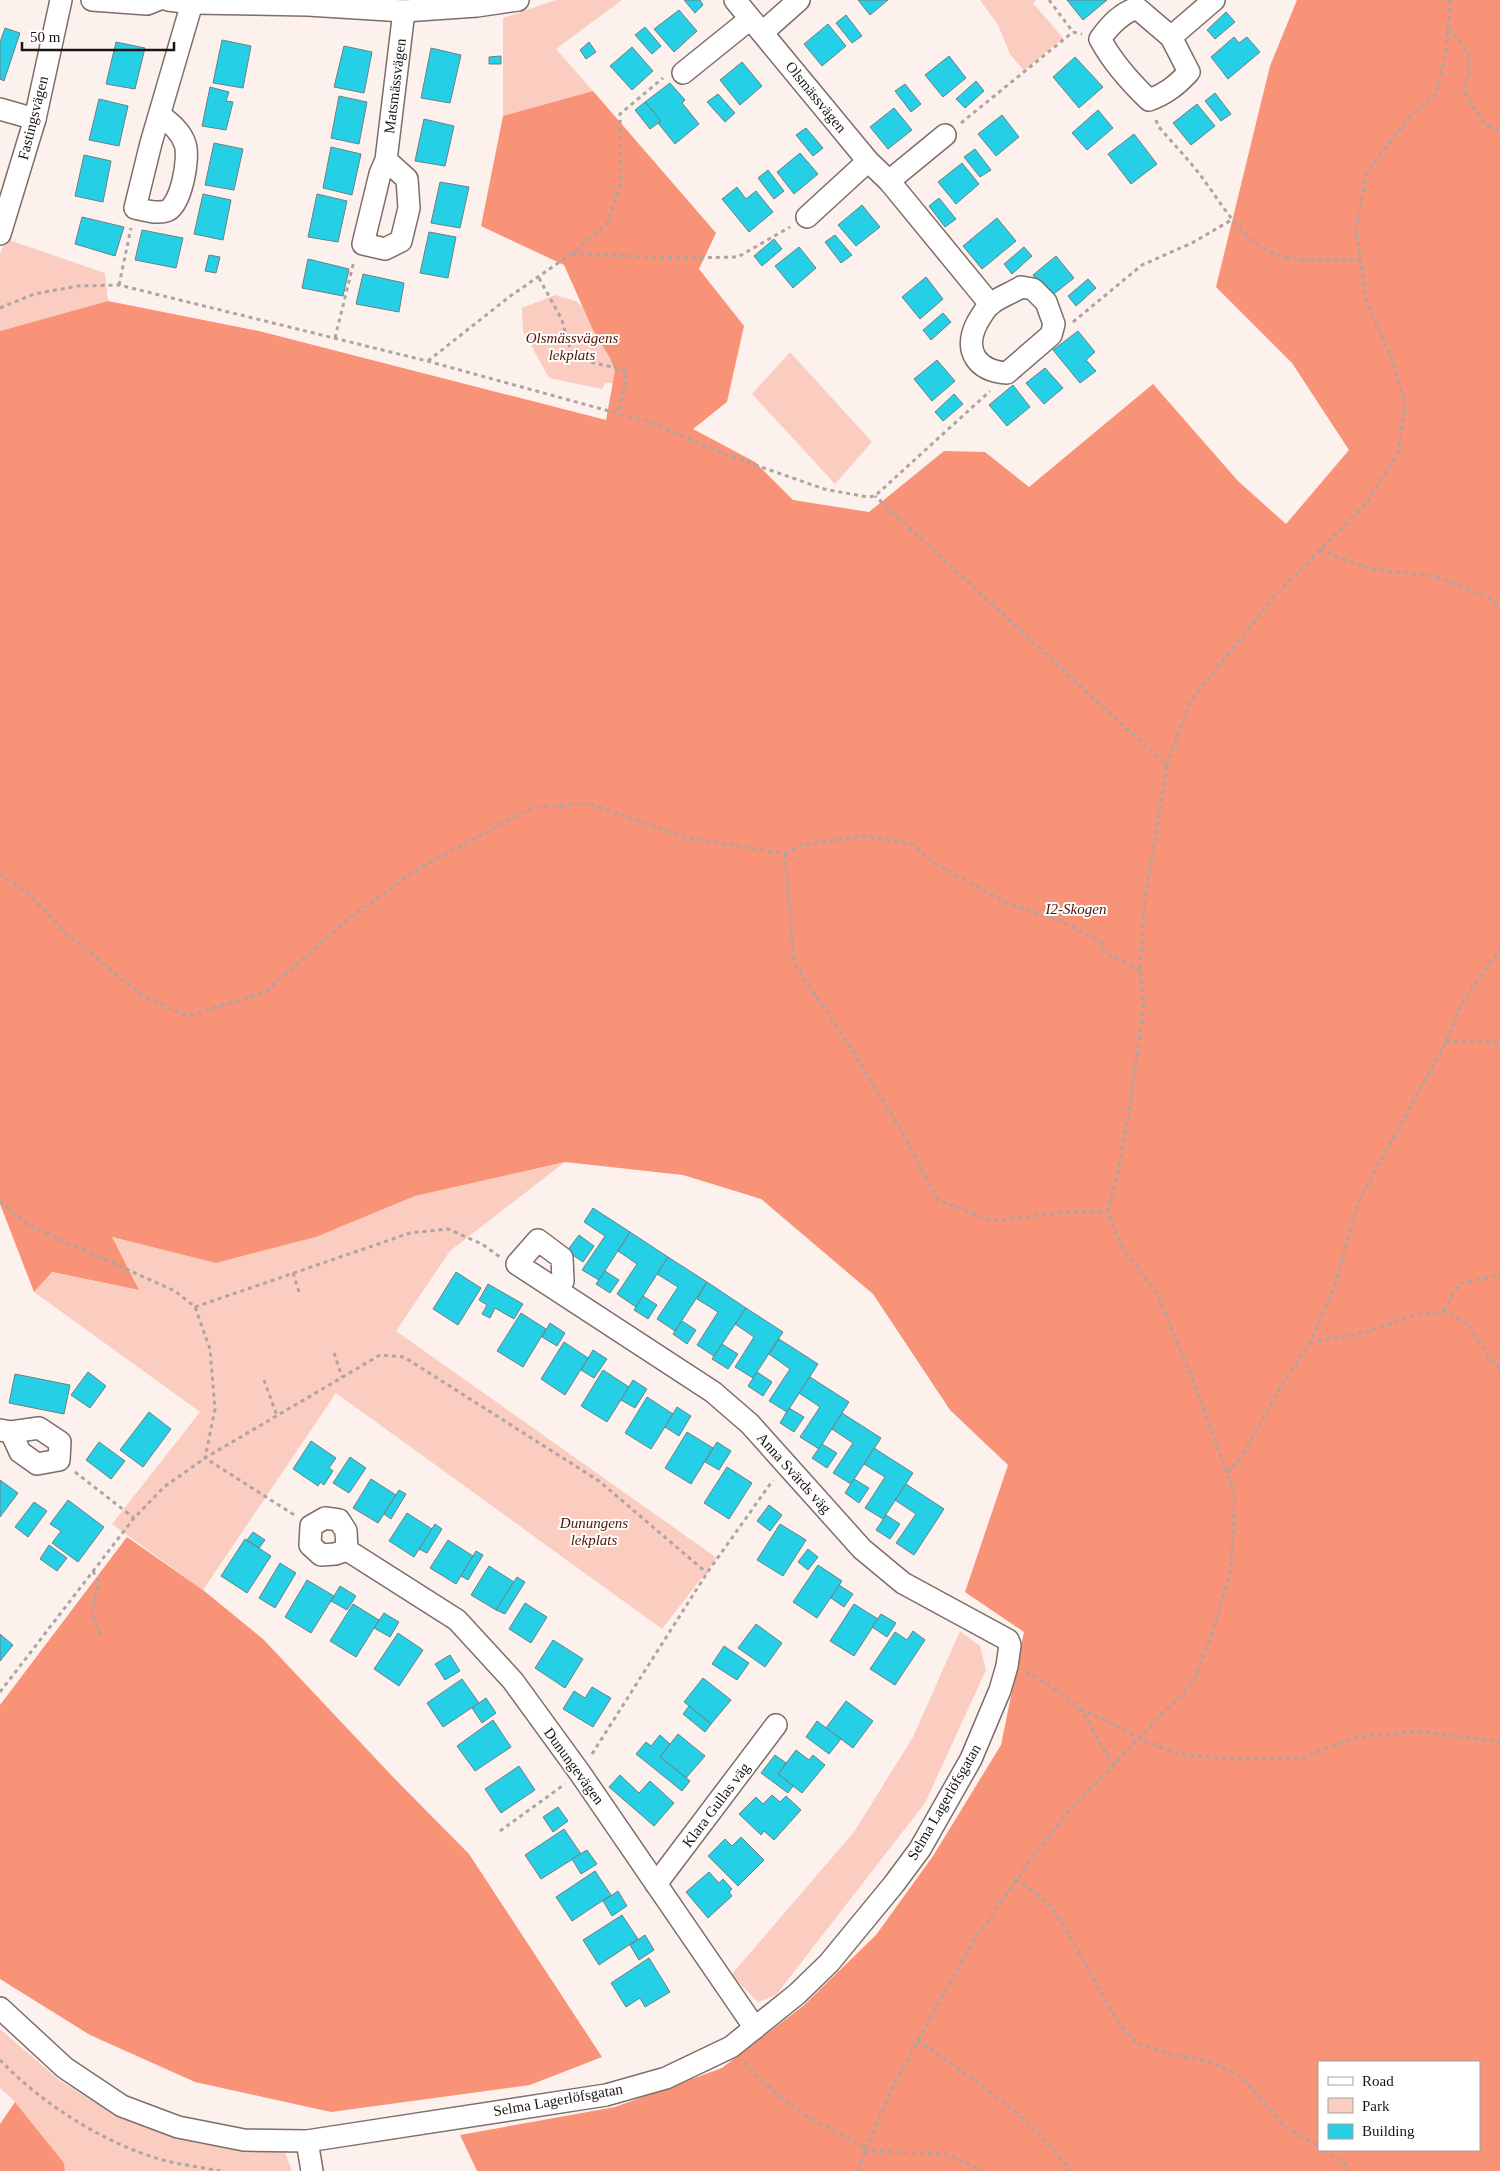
<svg xmlns="http://www.w3.org/2000/svg" width="1500" height="2171" font-family="'Times New Roman',serif">
  <rect width="100%" height="100%" fill="#fdf1ee"/>
  <g fill="#fbcdc1">
    <path d="M556,0H622L556,49L593,91L503,116V18Z"/>
    <path d="M980,0H1036L1033,3L1063,38L1024,71L1010,54L998,25Z"/>
    <path d="M6,239L105,273L108,301L0,331V253Z"/>
    <path d="M555,295L576,301L612,335L620,384L605,383L602,389L549,378L523,331L522,308Z"/>
    <path d="M790,352L872,442L835,484L752,394Z"/>
    <path d="M565,1162L450,1251L396,1331L717,1558L662,1629L336,1393L203,1590L112,1524L200,1412L34,1292L51,1272L138,1290L111,1237L216,1263L316,1237L415,1196Z"/>
    <path d="M960,1631L980,1646L986,1670L925,1803L776,1995L758,2002L731,1975L854,1832L913,1737Z"/>
    <path d="M0,2029L59,2080L120,2118L201,2144L285,2152L292,2171H65L64,2163L15,2102L0,2088Z"/>
  </g>
  <g fill="#f89377" fill-rule="evenodd">
    <path d="M1297,0H1500V2171H477L460,2135L615,2107L722,2068L803,2006L876,1935L933,1856L1001,1745L1024,1632L965,1592L1008,1465L950,1410L873,1294L761,1199L683,1175L565,1162L415,1196L316,1237L216,1263L112,1237L139,1290L52,1272L34,1292L0,1204V331L108,301L259,331L606,420L615,371L610,358L593,330L564,265L481,226L503,116L593,91L716,233L699,269L744,326L727,402L693,429L755,462L793,500L869,512L944,451L985,452L1029,487L1153,384L1238,481L1286,524L1349,450L1292,363L1216,287L1270,66ZM1319,2062H1479V2150H1319Z"/>
    <path d="M127,1537L203,1590L263,1639L393,1777L469,1854L602,2057L530,2085L331,2112L195,2082L90,2035L0,1979V1705Z"/>
    <path d="M15,2102L64,2163L65,2171H0V2124Z"/>
  </g>
  <g fill="#25d0e6" stroke="#6d8083">
    <path d="M684,0H700L703,5L695,13Z"/>
    <path d="M858,0H888L870,15Z"/>
    <path d="M1067,0H1107L1083,20Z"/>
    <path d="M679,10L697,31L674,52L654,29Z"/>
    <path d="M1226,12L1235,22L1215,39L1207,30Z"/>
    <path d="M846,15L862,36L852,43L836,23Z"/>
    <path d="M828,24L846,46L822,66L804,44Z"/>
    <path d="M645,27L661,46L652,54L635,35Z"/>
    <path d="M5,28L20,33L4,81L0,79V42Z"/>
    <path d="M1234,37L1239,43L1247,37L1260,52L1228,79L1211,57Z"/>
    <path d="M222,40L251,46L243,88L213,83Z"/>
    <path d="M116,42L145,48L135,89L106,84Z"/>
    <path d="M589,42L596,52L586,59L580,50Z"/>
    <path d="M344,46L372,52L364,93L334,87Z"/>
    <path d="M632,47L653,71L632,90L610,66Z"/>
    <path d="M431,48L461,55L450,103L421,98Z"/>
    <path d="M501,56V64H489V57Z"/>
    <path d="M949,56L966,78L943,97L925,75Z"/>
    <path d="M1075,57L1103,87L1079,108L1053,77Z"/>
    <path d="M742,62L762,86L740,105L720,80Z"/>
    <path d="M976,81L984,91L965,108L956,99Z"/>
    <path d="M670,83L685,100L682,103L699,124L675,144L658,123L661,121L645,102Z"/>
    <path d="M905,84L921,104L911,112L895,91Z"/>
    <path d="M210,87L229,92L226,101L233,102L226,130L202,126Z"/>
    <path d="M1215,93L1231,114L1221,121L1205,101Z"/>
    <path d="M718,94L735,113L725,122L707,102Z"/>
    <path d="M339,96L367,102L359,144L331,138Z"/>
    <path d="M99,99L128,106L119,146L89,140Z"/>
    <path d="M645,102L661,121L650,129L635,110Z"/>
    <path d="M1197,104L1215,126L1191,145L1173,123Z"/>
    <path d="M894,108L912,130L888,149L870,127Z"/>
    <path d="M1098,110L1113,128L1087,150L1072,133Z"/>
    <path d="M1002,115L1019,137L996,156L978,134Z"/>
    <path d="M424,119L454,126L445,166L415,161Z"/>
    <path d="M806,128L823,148L813,156L796,135Z"/>
    <path d="M1134,134L1157,164L1131,184L1108,154Z"/>
    <path d="M214,143L243,149L234,190L205,185Z"/>
    <path d="M331,147L361,154L352,195L323,188Z"/>
    <path d="M975,149L991,170L980,177L964,157Z"/>
    <path d="M800,153L818,174L794,194L777,172Z"/>
    <path d="M84,155L111,161L103,202L75,196Z"/>
    <path d="M962,163L979,184L956,204L938,182Z"/>
    <path d="M768,170L784,191L774,199L758,178Z"/>
    <path d="M440,182L469,187L460,228L431,223Z"/>
    <path d="M737,187L746,199L756,191L773,212L749,232L722,199Z"/>
    <path d="M203,194L231,200L223,240L194,234Z"/>
    <path d="M317,194L347,201L338,242L308,237Z"/>
    <path d="M939,198L956,219L945,227L929,206Z"/>
    <path d="M862,205L880,227L856,246L838,225Z"/>
    <path d="M82,217L124,227L115,256L75,244Z"/>
    <path d="M997,218L1016,241L982,269L963,246Z"/>
    <path d="M142,230L183,238L176,268L135,260Z"/>
    <path d="M429,232L456,237L448,278L420,273Z"/>
    <path d="M835,235L852,255L841,263L825,242Z"/>
    <path d="M774,239L782,249L762,266L754,256Z"/>
    <path d="M799,247L816,268L793,288L775,266Z"/>
    <path d="M1024,247L1032,256L1012,274L1004,264Z"/>
    <path d="M209,255L220,257L216,273L205,271Z"/>
    <path d="M1056,256L1074,278L1050,297L1033,275Z"/>
    <path d="M308,259L349,269L343,296L302,288Z"/>
    <path d="M363,274L404,283L399,312L356,304Z"/>
    <path d="M926,277L943,299L920,319L902,297Z"/>
    <path d="M1088,279L1096,288L1076,306L1068,296Z"/>
    <path d="M943,313L951,322L931,340L923,330Z"/>
    <path d="M1078,331L1095,352L1086,360L1096,371L1080,383L1053,350Z"/>
    <path d="M937,360L955,381L932,401L914,379Z"/>
    <path d="M1045,368L1063,388L1044,404L1026,383Z"/>
    <path d="M1013,385L1030,407L1007,426L989,405Z"/>
    <path d="M954,394L963,404L943,421L935,412Z"/>
    <path d="M593,1208L630,1232L599,1280L582,1270L605,1236L584,1222Z"/>
    <path d="M630,1232L668,1257L636,1307L617,1294L637,1264L618,1251Z"/>
    <path d="M579,1235L594,1246L583,1262L567,1251Z"/>
    <path d="M668,1257L707,1282L675,1331L657,1319L678,1287L657,1274Z"/>
    <path d="M605,1271L619,1280L610,1293L596,1284Z"/>
    <path d="M456,1272L481,1288L458,1325L433,1309Z"/>
    <path d="M707,1282L746,1308L714,1356L697,1345L718,1312L697,1299Z"/>
    <path d="M488,1284L523,1304L514,1319L495,1308L490,1318L482,1314L487,1305L479,1300Z"/>
    <path d="M643,1296L657,1305L648,1319L634,1310Z"/>
    <path d="M746,1308L783,1332L753,1378L735,1367L754,1337L735,1324Z"/>
    <path d="M521,1313L546,1329L523,1367L497,1351Z"/>
    <path d="M682,1321L696,1330L687,1344L673,1334Z"/>
    <path d="M550,1323L565,1333L557,1346L542,1337Z"/>
    <path d="M779,1339L818,1364L787,1412L769,1401L790,1369L769,1354Z"/>
    <path d="M564,1342L588,1358L565,1395L541,1379Z"/>
    <path d="M722,1344L738,1354L728,1369L712,1359Z"/>
    <path d="M593,1350L607,1359L594,1378L581,1370Z"/>
    <path d="M603,1370L629,1387L607,1422L581,1406Z"/>
    <path d="M88,1372L106,1386L90,1408L71,1395Z"/>
    <path d="M757,1372L772,1382L763,1396L748,1386Z"/>
    <path d="M15,1374L70,1385L64,1414L9,1403Z"/>
    <path d="M810,1377L849,1402L819,1449L800,1437L820,1407L799,1393Z"/>
    <path d="M633,1380L647,1389L635,1408L621,1400Z"/>
    <path d="M647,1397L673,1414L651,1449L625,1433Z"/>
    <path d="M677,1407L691,1416L679,1436L665,1427Z"/>
    <path d="M789,1408L804,1417L794,1432L780,1423Z"/>
    <path d="M149,1412L171,1429L143,1467L120,1450Z"/>
    <path d="M842,1413L881,1438L851,1484L833,1473L853,1443L832,1429Z"/>
    <path d="M687,1432L713,1448L691,1484L665,1468Z"/>
    <path d="M311,1441L336,1458L329,1468L333,1471L324,1485L320,1482L318,1486L293,1469Z"/>
    <path d="M99,1442L125,1461L111,1479L86,1460Z"/>
    <path d="M717,1442L731,1451L719,1470L705,1462Z"/>
    <path d="M822,1444L837,1453L827,1468L812,1458Z"/>
    <path d="M874,1448L913,1473L883,1519L865,1508L885,1477L864,1464Z"/>
    <path d="M350,1457L366,1468L349,1493L333,1483Z"/>
    <path d="M727,1467L752,1483L729,1519L704,1503Z"/>
    <path d="M371,1479L396,1495L378,1523L353,1508Z"/>
    <path d="M854,1479L869,1488L859,1503L845,1493Z"/>
    <path d="M0,1480L18,1493L0,1517Z"/>
    <path d="M906,1484L944,1509L914,1555L896,1543L916,1514L895,1500Z"/>
    <path d="M399,1490L406,1494L391,1519L384,1514Z"/>
    <path d="M68,1500L104,1527L78,1562L52,1543L61,1531L50,1524Z"/>
    <path d="M34,1502L47,1511L28,1537L15,1527Z"/>
    <path d="M769,1505L782,1515L770,1531L757,1521Z"/>
    <path d="M407,1513L432,1529L414,1557L389,1541Z"/>
    <path d="M886,1515L900,1524L890,1539L876,1530Z"/>
    <path d="M435,1524L442,1529L427,1553L419,1549Z"/>
    <path d="M780,1524L806,1540L783,1576L757,1560Z"/>
    <path d="M253,1532L265,1540L259,1548L247,1540Z"/>
    <path d="M245,1539L271,1556L247,1593L221,1576Z"/>
    <path d="M448,1540L473,1556L456,1584L430,1568Z"/>
    <path d="M49,1545L67,1558L57,1571L40,1559Z"/>
    <path d="M808,1549L818,1557L808,1570L798,1562Z"/>
    <path d="M476,1551L483,1555L468,1580L461,1576Z"/>
    <path d="M280,1563L296,1573L275,1608L259,1598Z"/>
    <path d="M818,1565L842,1581L817,1618L793,1602Z"/>
    <path d="M489,1566L514,1582L496,1610L471,1595Z"/>
    <path d="M517,1577L525,1582L505,1614L496,1610Z"/>
    <path d="M307,1580L334,1596L311,1633L285,1617Z"/>
    <path d="M839,1585L853,1594L844,1607L831,1598Z"/>
    <path d="M340,1586L356,1596L347,1610L331,1601Z"/>
    <path d="M525,1603L547,1617L531,1643L509,1629Z"/>
    <path d="M353,1604L379,1620L356,1657L330,1641Z"/>
    <path d="M854,1604L878,1619L854,1656L830,1641Z"/>
    <path d="M384,1613L399,1622L390,1637L374,1628Z"/>
    <path d="M881,1614L896,1623L887,1637L872,1627Z"/>
    <path d="M756,1624L782,1643L765,1667L738,1648Z"/>
    <path d="M913,1631L925,1640L895,1685L870,1669L895,1632L907,1640Z"/>
    <path d="M398,1633L423,1650L399,1686L374,1669Z"/>
    <path d="M0,1634L13,1645L0,1661Z"/>
    <path d="M553,1640L583,1659L565,1688L535,1668Z"/>
    <path d="M724,1646L749,1663L737,1680L712,1664Z"/>
    <path d="M450,1655L460,1671L445,1680L435,1664Z"/>
    <path d="M703,1678L731,1700L711,1724L684,1702Z"/>
    <path d="M462,1679L479,1703L443,1727L427,1703Z"/>
    <path d="M592,1687L611,1698L593,1727L563,1709L574,1691L585,1698Z"/>
    <path d="M486,1698L496,1713L482,1723L472,1708Z"/>
    <path d="M846,1701L873,1721L853,1748L826,1728Z"/>
    <path d="M689,1706L711,1724L705,1732L683,1714Z"/>
    <path d="M493,1720L511,1747L475,1771L457,1746Z"/>
    <path d="M817,1721L841,1739L829,1754L806,1737Z"/>
    <path d="M678,1734L705,1756L686,1778L660,1757Z"/>
    <path d="M660,1735L670,1744L660,1757L690,1781L682,1791L636,1754L646,1742L651,1746Z"/>
    <path d="M796,1750L809,1760L813,1755L825,1765L802,1793L778,1774Z"/>
    <path d="M775,1755L786,1763L778,1774L793,1786L788,1793L761,1773Z"/>
    <path d="M519,1766L535,1790L501,1813L485,1789Z"/>
    <path d="M620,1775L639,1793L650,1781L674,1803L654,1826L609,1787Z"/>
    <path d="M772,1795L780,1802L786,1796L801,1810L774,1840L764,1831L761,1835L739,1814L756,1797L763,1804Z"/>
    <path d="M558,1807L568,1821L553,1832L543,1817Z"/>
    <path d="M564,1829L581,1854L541,1879L525,1855Z"/>
    <path d="M741,1837L764,1860L738,1886L708,1856L725,1839L732,1846Z"/>
    <path d="M587,1850L597,1864L581,1874L572,1859Z"/>
    <path d="M595,1871L611,1895L572,1921L556,1897Z"/>
    <path d="M709,1872L719,1883L723,1879L732,1889L729,1892L732,1896L708,1918L686,1892Z"/>
    <path d="M618,1891L627,1906L612,1916L603,1901Z"/>
    <path d="M622,1915L638,1939L599,1965L583,1940Z"/>
    <path d="M645,1935L654,1950L639,1960L630,1945Z"/>
    <path d="M649,1958L670,1992L645,2007L640,1998L626,2007L611,1983Z"/>
  </g>
  <g fill="none" stroke-linecap="round" stroke-linejoin="round">
    <defs>
      <g id="minor">
        <path d="M92,0L147,4L157,0"/>
        <path d="M168,0L192,3L308,5L404,11L477,6L518,0"/>
        <path d="M735,0L868,161L889,181L990,304"/>
        <path d="M1137,8L1171,37L1189,72C1177,85 1166,94 1149,100C1129,81 1113,63 1100,39C1110,25 1121,13 1137,8Z"/>
        <path d="M763,32L799,0"/>
        <path d="M1171,37L1214,0"/>
        <path d="M683,73L750,19"/>
        <path d="M0,109L35,119"/>
        <path d="M160,115C170,123 181,131 185,144C190,157 181,207 166,211C156,214 144,210 135,208L151,143L192,3"/>
        <path d="M386,160L407,179L409,208L401,241L385,249L363,244L380,174L386,160L404,11"/>
        <path d="M889,181L945,135"/>
        <path d="M807,217L868,161"/>
        <path d="M0,234L35,119L61,0"/>
        <path d="M1021,287L1033,289L1046,302L1054,324L1051,335L1007,373C977,371 963,351 977,323C981,317 985,308 991,304C999,297 1012,293 1021,287Z"/>
        <path d="M0,1430L11,1432L39,1428L60,1442L59,1460L37,1464L20,1452L11,1432"/>
        <path d="M347,1550L335,1554L321,1555L310,1545L311,1526L325,1518L339,1520L346,1531L347,1550L457,1620L513,1681L580,1773L755,2028"/>
        <path d="M656,1884L776,1725"/>
        <path d="M0,2008L65,2068L122,2106L178,2127L244,2140L307,2141L606,2095L666,2078L731,2047L797,1994L829,1963L894,1884L920,1849L971,1759L1000,1690L1007,1666L1010,1645L1008,1640L903,1583L862,1549L750,1424L713,1392L517,1264L538,1240L562,1258L563,1281L558,1290"/>
        <path d="M307,2141L312,2171"/>
      </g>
    </defs>
    <use href="#minor" stroke="#7e6d68" stroke-width="24"/>
    <g stroke="#aea4a1" stroke-width="3" stroke-dasharray="4 4" stroke-linecap="butt">
      <path d="M1049,0L1073,32L1082,34"/>
      <path d="M1449,28L1469,54V71L1464,88L1467,98L1486,125L1500,131"/>
      <path d="M1156,120L1158,126C1171,141 1185,156 1198,172C1219,199 1238,236 1269,252C1291,263 1335,259 1360,259"/>
      <path d="M961,123L1073,32"/>
      <path d="M572,254L686,258L738,257L790,227"/>
      <path d="M539,278L562,320L571,352L577,357L590,362L626,370L625,384L618,413"/>
      <path d="M119,285L131,228"/>
      <path d="M0,308L34,294L78,286L119,285L427,361L649,422L727,455L824,489L867,497L875,496L990,391"/>
      <path d="M1073,322L1142,265L1192,243L1233,219"/>
      <path d="M335,338L354,261"/>
      <path d="M428,361L509,297L571,254L607,224L621,182L620,114L663,78"/>
      <path d="M1320,550L1370,569L1433,576L1488,597L1500,607"/>
      <path d="M1167,766L1190,702L1272,599L1367,502L1398,453L1405,405L1393,361L1366,300L1356,229L1367,172L1408,119L1436,94L1446,53L1450,0"/>
      <path d="M785,854L801,845L862,836L912,844L936,864L1007,903L1059,920L1101,942L1104,952L1140,970"/>
      <path d="M0,874L29,894L67,934L144,997L188,1016L265,992L348,919L416,870L533,807L591,804L683,837L785,854L794,963L847,1042L901,1130L938,1200L993,1221L1067,1212L1107,1211"/>
      <path d="M1446,1042L1477,1040L1500,1044"/>
      <path d="M0,1201L26,1224L175,1291L195,1307L210,1349L215,1409L205,1458L296,1516"/>
      <path d="M293,1273L299,1292"/>
      <path d="M195,1307L410,1233L448,1229L482,1244L500,1257"/>
      <path d="M1444,1311L1453,1293L1461,1283L1500,1275"/>
      <path d="M1310,1343L1369,1331L1412,1316L1444,1311L1468,1324L1486,1353L1500,1369"/>
      <path d="M334,1353L342,1377"/>
      <path d="M264,1380L277,1416"/>
      <path d="M75,1472L134,1518"/>
      <path d="M1228,1473L1243,1455L1284,1381L1310,1343L1336,1283L1358,1202L1446,1042L1464,999L1500,949"/>
      <path d="M93,1571L99,1583C93,1605 87,1613 101,1634"/>
      <path d="M1026,1672C1039,1678 1070,1698 1080,1709C1094,1726 1099,1748 1115,1765"/>
      <path d="M0,1692L134,1518L164,1487L205,1458L380,1355L404,1357L599,1481L707,1573"/>
      <path d="M1080,1709L1113,1724L1141,1739L1178,1754L1233,1759L1301,1758L1358,1737L1419,1731L1500,1742"/>
      <path d="M592,1754L707,1573L773,1480"/>
      <path d="M500,1831L565,1784"/>
      <path d="M1016,1880L1048,1902L1065,1928L1121,2027L1138,2044L1173,2055L1208,2061L1243,2078L1285,2127L1319,2146"/>
      <path d="M917,2040C971,2078 1032,2116 1070,2171"/>
      <path d="M0,2060C42,2104 105,2144 163,2160C181,2165 201,2167 220,2171"/>
      <path d="M745,2062L764,2083L803,2114L866,2148"/>
      <path d="M1324,2150L1345,2164L1349,2171"/>
      <path d="M864,2151L927,2153L949,2155L983,2171"/>
      <path d="M858,2171L866,2148L895,2082L974,1940L1034,1855L1068,1812L1194,1681L1212,1633L1231,1570L1235,1495L1194,1383L1156,1291L1123,1250L1107,1211L1116,1181L1129,1113L1144,1005L1140,970L1145,899L1167,766L875,496"/>
    </g>
    <use href="#minor" stroke="#fff" stroke-width="21"/>
  </g>
  <g text-anchor="middle" stroke-width="4" stroke-linejoin="round" paint-order="stroke">
    <g font-size="15" fill="#1a1412" stroke="#fff">
      <text transform="translate(395 86) rotate(-83)" y="5">Matsmässvägen</text>
      <text transform="translate(816 97) rotate(51)" y="5">Olsmässvägen</text>
      <text transform="translate(33 118) rotate(-76)" y="5">Fastingsvägen</text>
      <text transform="translate(794 1473) rotate(48)" y="5">Anna Svärds väg</text>
      <text transform="translate(574 1766) rotate(54)" y="5">Dunungevägen</text>
      <text transform="translate(944 1802) rotate(-60)" y="5">Selma Lagerlöfsgatan</text>
      <text transform="translate(716 1805) rotate(-53)" y="5">Klara Gullas väg</text>
      <text transform="translate(558 2100) rotate(-10)" y="5">Selma Lagerlöfsgatan</text>
    </g>
    <g font-size="15" font-style="italic" fill="#531404" stroke="#fff">
      <text x="572" y="343">Olsmässvägens<tspan x="572" dy="17">lekplats</tspan></text>
      <text x="1076" y="914">I2-Skogen</text>
      <text x="594" y="1528">Dunungens<tspan x="594" dy="17">lekplats</tspan></text>
    </g>
  </g>
  <rect x="1318" y="2061" width="162" height="90" fill="#ffffff" stroke="#a3a1a0"/>
  <rect x="1328" y="2077" width="25" height="8" fill="#ffffff" stroke="#a3a1a0"/>
  <text x="1362" y="2086" font-size="15" fill="#1a1412">Road</text>
  <rect x="1328" y="2098" width="25" height="15" fill="#fbcdc1" stroke="#a3a1a0"/>
  <text x="1362" y="2111" font-size="15" fill="#1a1412">Park</text>
  <rect x="1328" y="2124" width="25" height="15" fill="#25d0e6" stroke="#a3a1a0"/>
  <text x="1362" y="2136" font-size="15" fill="#1a1412">Building</text>
  <path d="M22 42v8h152v-8" fill="none" stroke="#1a1412" stroke-width="2.5"/>
  <text x="30" y="42" font-size="15" fill="#1a1412" stroke="#ffffff" stroke-width="4" paint-order="stroke">50 m</text>
</svg>
